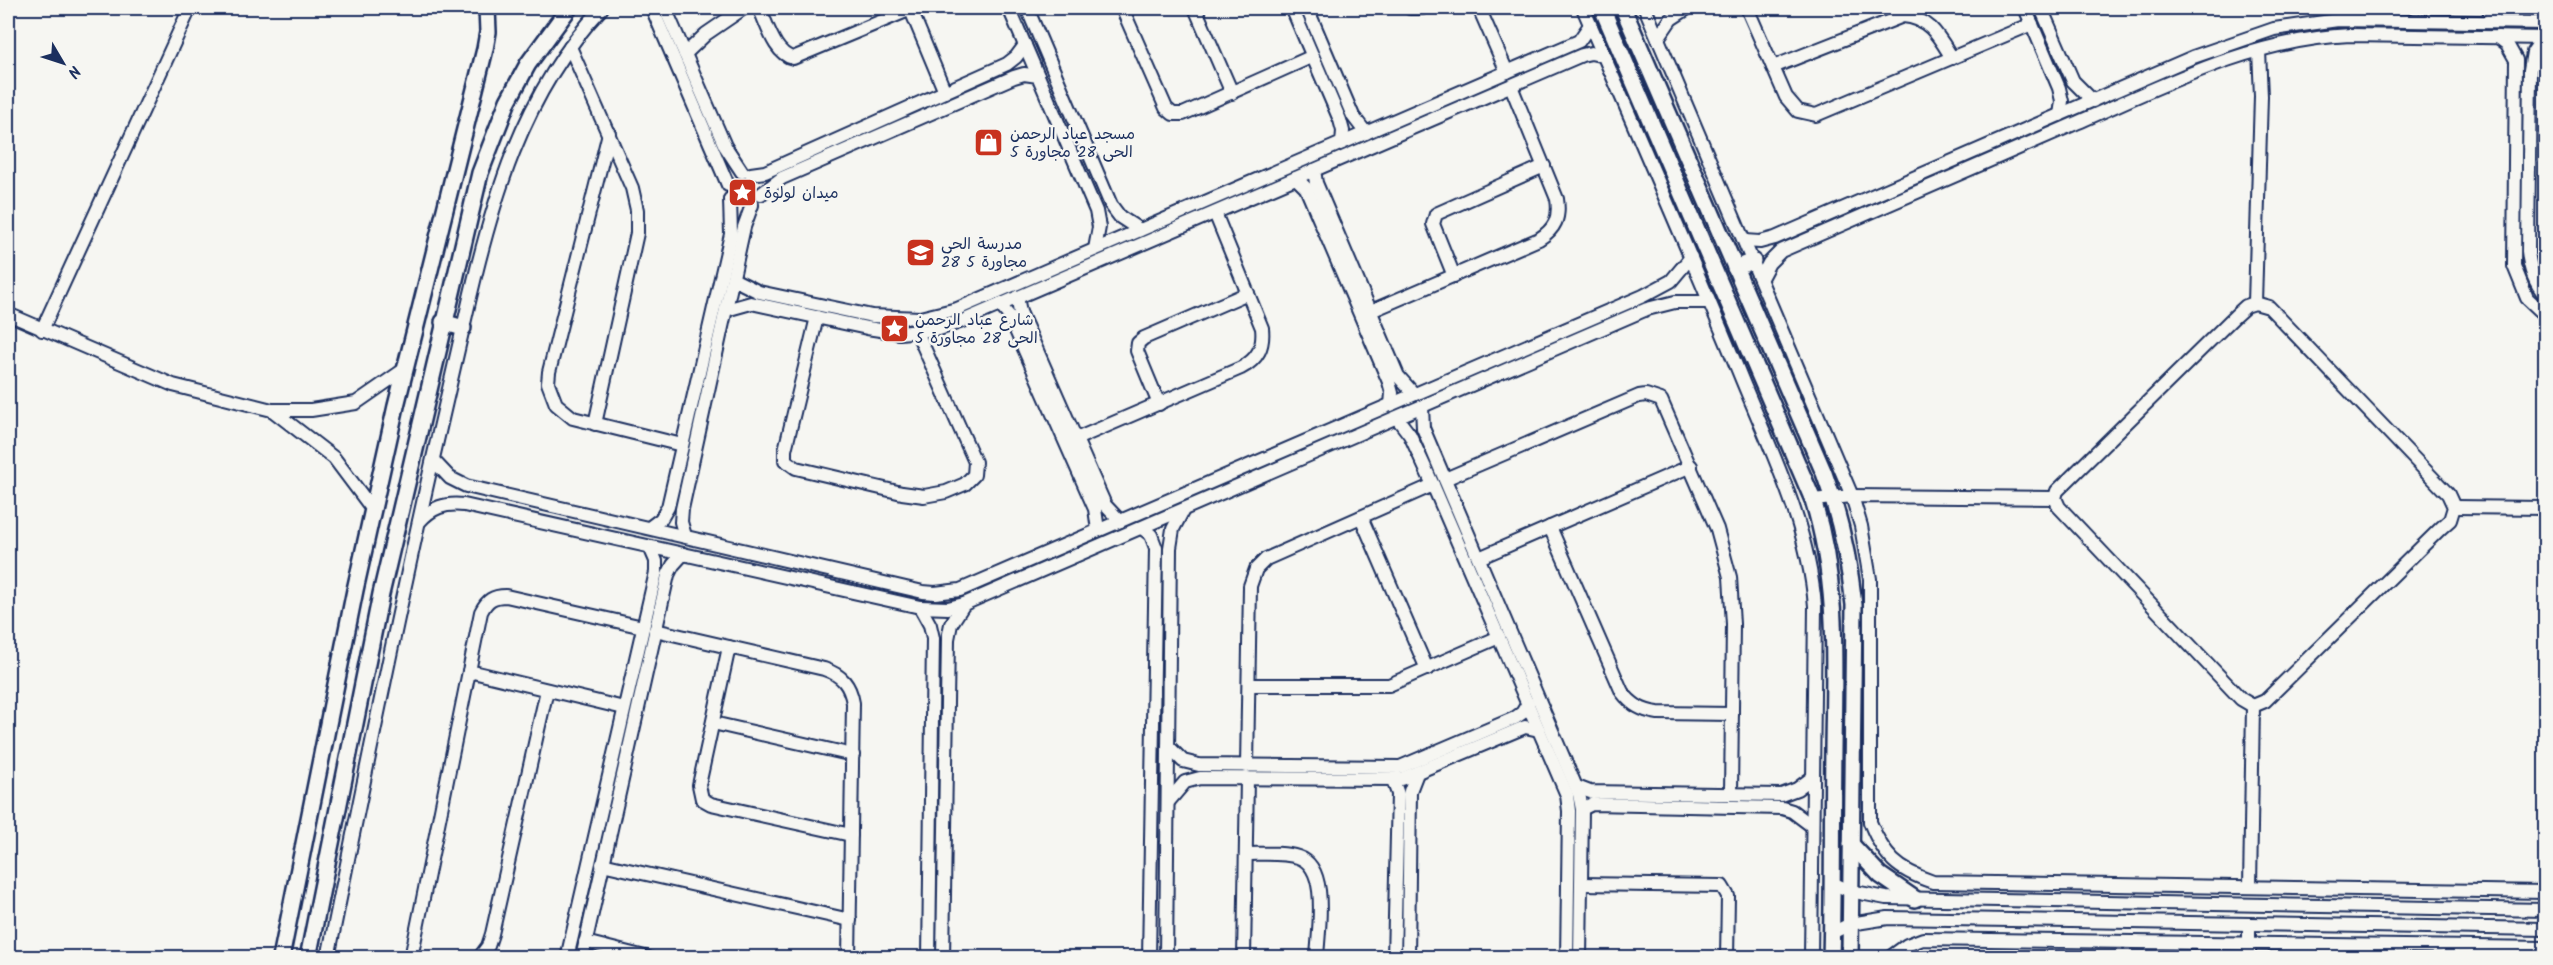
<svg xmlns="http://www.w3.org/2000/svg" width="2553" height="965" font-family="Kalam,'Playpen Sans Arabic',sans-serif">
  <rect width="100%" height="100%" fill="#f6f6f2"/>
  <filter id="ink" filterUnits="userSpaceOnUse"><feTurbulence type="fractalNoise" baseFrequency=".0167" numOctaves="2"/><feDisplacementMap in="SourceGraphic" scale="12" xChannelSelector="R" yChannelSelector="G"/><feConvolveMatrix kernelMatrix="1 2 1 2 8 2 1 2 1" color-interpolation-filters="sRGB"/></filter>
  <g filter="url(#ink)">
    <g fill="none" stroke-linecap="round" stroke-linejoin="round">
      <defs>
        <g id="minor">
          <path d="M652,8L728,185"/>
          <path d="M665,8L725,146L742,172"/>
          <path d="M759,8C767,23 774,54 793,58L911,9"/>
          <path d="M910,8L945,92"/>
          <path d="M1009,8L1096,211L1099,227L1095,249"/>
          <path d="M1027,8L1111,205L1120,217L1140,230"/>
          <path d="M1122,8L1166,108L1173,114H1183L1313,56"/>
          <path d="M1195,8L1232,93"/>
          <path d="M1292,8L1340,120L1343,131L1342,143"/>
          <path d="M1307,8L1353,116L1366,133"/>
          <path d="M1410,8H1422"/>
          <path d="M1479,8L1507,72"/>
          <path d="M1583,8C1635,128 1688,249 1738,370C1769,447 1808,522 1815,606L1811,958"/>
          <path d="M1645,8L1852,496L1861,526L1870,579V822C1884,857 1897,870 1933,882L2546,892"/>
          <path d="M1747,8L1786,97L1798,111L1816,115L2032,24"/>
          <path d="M2025,8L2059,88L2062,101L2060,115"/>
          <path d="M2041,8L2073,81L2093,101"/>
          <path d="M2488,8L2496,22"/>
          <path d="M2498,37L2507,44L2516,60L2514,266L2527,298L2546,316"/>
          <path d="M1658,38L1671,19L1688,8"/>
          <path d="M2543,38L2533,52L2530,70L2528,251C2530,269 2534,282 2546,296"/>
          <path d="M570,47L632,188L637,210V233L595,424"/>
          <path d="M685,54L706,34L744,8"/>
          <path d="M1773,67L1903,16C1930,18 1939,37 1952,58"/>
          <path d="M609,133L549,372L548,383L556,404L573,418L682,445"/>
          <path d="M1314,170L1316,183L1398,376L1414,394"/>
          <path d="M751,174L765,172L1007,64L1016,57L1025,45"/>
          <path d="M1296,178L1306,188L1389,382L1392,393L1391,405"/>
          <path d="M761,194L782,178L1014,77L1024,74L1038,76"/>
          <path d="M1745,241L1760,242L1775,238L2193,57L2274,29L2338,20L2546,23"/>
          <path d="M1454,276L1433,224L1436,214L1544,166"/>
          <path d="M1761,278L1769,263L1781,251C1879,209 1977,167 2074,124C2162,86 2252,39 2350,35L2546,38"/>
          <path d="M733,279L759,292L872,316L920,318L957,309L1579,41L1590,25"/>
          <path d="M1017,297L1020,312L1105,505L1120,521"/>
          <path d="M2255,303L2269,307L2448,494L2454,507L2450,520L2441,528L2265,701L2253,706L2241,699L2059,507L2055,498L2057,491L2235,316L2246,306Z"/>
          <path d="M2255,303L2261,96L2259,51"/>
          <path d="M1000,305L1010,317L1095,509L1098,530"/>
          <path d="M726,310L751,303L867,328L900,333L939,329L960,322L1582,55L1591,53L1604,56"/>
          <path d="M1371,311L1539,239C1555,229 1560,218 1557,199L1511,86"/>
          <path d="M8,314L173,385L272,410H311L356,403L405,369"/>
          <path d="M817,317L785,450V460L796,468L902,493L924,496L946,492L965,484L974,475L975,462L917,332"/>
          <path d="M42,330L190,8"/>
          <path d="M1159,404L1137,351L1138,343L1144,338L1248,293"/>
          <path d="M1422,407L1423,428L1579,794L1582,809L1580,958"/>
          <path d="M272,410L334,458L373,510"/>
          <path d="M1397,418L1410,435L1433,485L1567,795L1569,811L1567,958"/>
          <path d="M1076,439L1241,368C1258,359 1264,347 1262,328L1215,213"/>
          <path d="M433,460L450,478L466,486L923,592L935,593L960,590L1643,296L1671,281L1691,257"/>
          <path d="M1445,479L1639,396L1646,395L1661,400L1717,529L1730,577L1733,624L1731,794"/>
          <path d="M1813,500L1852,496L2055,498"/>
          <path d="M2454,507L2546,508"/>
          <path d="M1361,517L1427,669"/>
          <path d="M419,522C432,507 445,503 464,505L920,607L948,608L964,604L1647,309L1675,302H1709"/>
          <path d="M1550,527L1622,692C1632,705 1642,711 1658,713L1732,714"/>
          <path d="M649,528L661,519L668,507L731,234L730,199"/>
          <path d="M1142,528L1151,535L1156,548L1149,958"/>
          <path d="M685,536L681,522L682,509L744,227L752,205"/>
          <path d="M1479,558L1691,466"/>
          <path d="M920,607L930,625L933,638L929,958"/>
          <path d="M655,630L824,669C842,675 850,685 853,703L849,958"/>
          <path d="M729,647L699,785L702,799L711,804L851,835"/>
          <path d="M469,671L624,708"/>
          <path d="M1249,685H1389L1499,637"/>
          <path d="M713,723L853,755"/>
          <path d="M1168,746L1183,761L1199,765L1400,767L1515,718L1522,713L1528,703"/>
          <path d="M1247,766L1250,586L1256,569L1266,559L1433,485"/>
          <path d="M1393,780L1398,794L1394,958"/>
          <path d="M1577,787L1590,792L1781,795L1797,789L1813,777"/>
          <path d="M1168,802L1185,782L1200,778L1401,779L1525,727L1539,730"/>
          <path d="M1582,809L1592,804L1782,808L1792,811L1812,826"/>
          <path d="M1246,854C1262,854 1283,852 1298,857C1330,867 1318,931 1317,958"/>
          <path d="M602,864L850,920"/>
          <path d="M1832,883L1850,891L1886,898L2546,910"/>
          <path d="M1581,884L1722,886L1728,896L1727,958"/>
          <path d="M2250,887L2253,706"/>
          <path d="M1832,933L1850,924L1888,918L2546,929"/>
          <path d="M585,942L649,958"/>
          <path d="M328,958C361,794 394,630 431,467C443,416 454,366 466,315C491,204 522,93 602,8"/>
          <path d="M411,958L481,612C487,600 493,596 506,596L643,627"/>
          <path d="M479,958L488,946L492,934L547,690"/>
          <path d="M567,958L656,572V561L650,547"/>
          <path d="M582,958L668,575L673,565L683,554"/>
          <path d="M943,958L948,639L951,624L964,604"/>
          <path d="M1166,958L1170,548L1173,529L1183,510"/>
          <path d="M1244,958L1247,778"/>
          <path d="M1408,958L1410,791L1417,773"/>
          <path d="M1889,958L1907,945L1923,939L2546,948"/>
          <path d="M2249,958V924"/>
        </g>
        <g id="tertiary">
          <path d="M1602,8L1813,500C1839,584 1834,661 1833,748C1832,818 1833,888 1831,958"/>
          <path d="M1623,8L1824,473C1840,516 1849,559 1854,605L1850,958"/>
          <path d="M1735,268L1753,261"/>
          <path d="M443,322L463,328"/>
          <path d="M1851,844L1880,875L1915,899"/>
          <path d="M281,958L355,590L396,406L485,49L488,32L487,8"/>
          <path d="M308,958L381,594L480,173L508,101L528,64L569,8"/>
        </g>
      </defs>
      <use href="#minor" stroke="#1b2f5e" stroke-width="16"/>
      <use href="#tertiary" stroke="#1b2f5e" stroke-width="20"/>
      <use href="#minor" stroke="#f6f6f2" stroke-width="12"/>
      <use href="#tertiary" stroke="#f6f6f2" stroke-width="15"/>
    </g>
  </g>
  <defs>
    <symbol id="shop-square" viewBox="-11 -11 22 22"><rect x="-9" y="-9" width="18" height="18" rx="4" fill="#c8321e" stroke="#f6f6f2"/><path d="M-5-2.5h2.3a2.7 3.5 0 0 1 5.4 0H5L5.5 6h-11ZM-1.5-2.5h3a1.5 2.3 0 0 0-3 0Z" fill="#fff"/></symbol>
    <symbol id="sight-square" viewBox="-11 -11 22 22"><rect x="-9" y="-9" width="18" height="18" rx="4" fill="#c8321e" stroke="#f6f6f2"/><path d="M0-6L1.8-2.2L6-1.7L2.9 1.2L3.7 5.4L0 3.3L-3.7 5.4L-2.9 1.2L-6-1.7L-1.8-2.2Z" fill="#fff"/></symbol>
    <symbol id="school-square" viewBox="-11 -11 22 22"><rect x="-9" y="-9" width="18" height="18" rx="4" fill="#c8321e" stroke="#f6f6f2"/><path d="M0-5L7-2L0 1L-7-2ZM-4 1L0 2.5L4 1V4Q0 6-4 4Z" fill="#fff"/></symbol>
  </defs>
  <g fill-rule="evenodd">
    <use href="#shop-square" x="972" y="126" width="33" height="33"/>
    <use href="#sight-square" x="726" y="176" width="33" height="33"/>
    <use href="#school-square" x="904" y="236" width="33" height="33"/>
    <use href="#sight-square" x="878" y="312" width="33" height="33"/>
  </g>
  <g text-anchor="middle" stroke-width="5" stroke-linejoin="round" paint-order="stroke">
    <g font-size="16" fill="#1b2f5e" stroke="#f6f6f2" text-anchor="start">
      <text x="1010" y="139">مسجد عباد الرحمن<tspan x="1010" dy="18">الحى 28 مجاورة 5</tspan></text>
      <text x="764" y="198">ميدان لولوة</text>
      <text x="941" y="249">مدرسة الحى<tspan x="941" dy="18">28 مجاورة 5</tspan></text>
      <text x="915" y="325">شارع عباد الرحمن<tspan x="915" dy="18">الحى 28 مجاورة 5</tspan></text>
    </g>
  </g>
  <rect width="2553" height="965" fill="none" stroke="#f6f6f2" stroke-width="30"/>
  <rect x="15" y="15" width="2523" height="935" fill="none" stroke="#1b2f5e" stroke-width="2" filter="url(#ink)"/>
  <g transform="translate(63 63) rotate(129)" stroke="#f6f6f2" stroke-width="4.5" paint-order="stroke">
  <path d="M0-4.5L10 22L0 15L-10 22Z" fill="#1b2f5e"/>
  <text y="-9" font-size="16" font-weight="bold" text-anchor="middle" fill="#1b2f5e">N</text>
  </g>
</svg>
